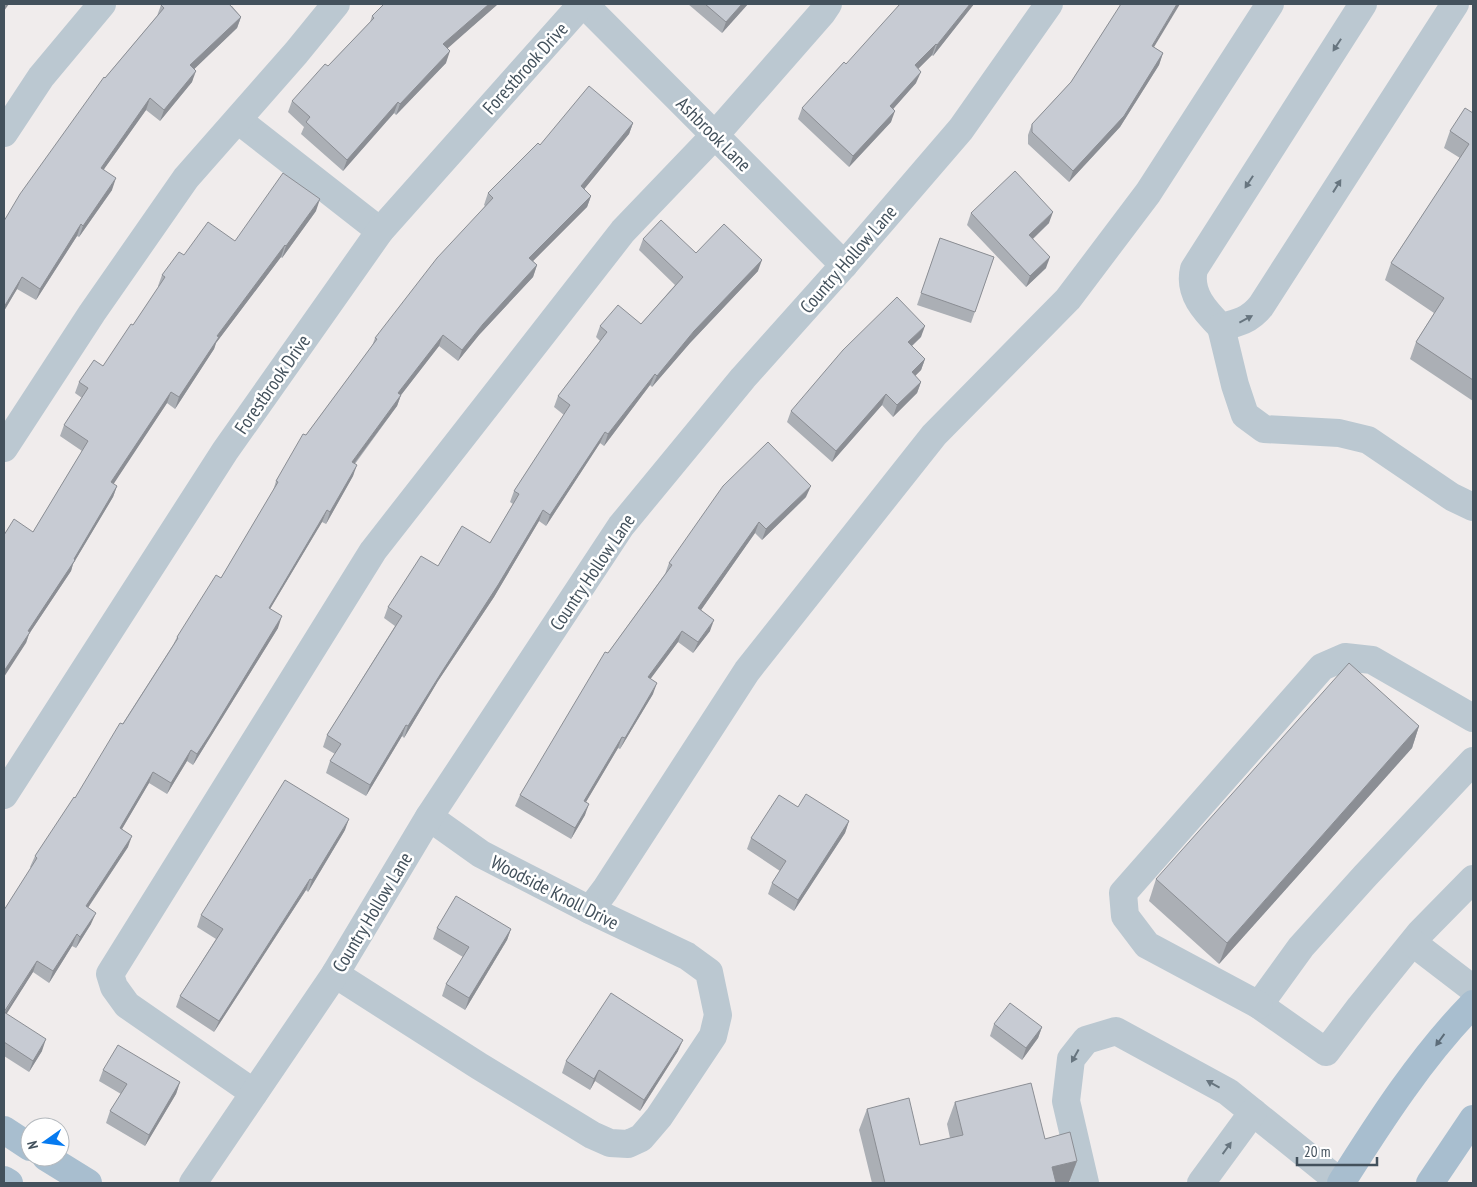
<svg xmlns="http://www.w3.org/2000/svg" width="1477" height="1187" font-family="'PT Sans Narrow',sans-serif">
  <rect width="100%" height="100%" fill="#f0ecec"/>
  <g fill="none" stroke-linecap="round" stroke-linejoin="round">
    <g stroke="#bbc8d1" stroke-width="28">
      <path d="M584,4L844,265"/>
      <path d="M1363,4L1194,269C1188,293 1205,311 1221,327C1238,323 1250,320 1261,306L1455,4"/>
      <path d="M238,120L380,231"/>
      <path d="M4,133L41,77L102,4"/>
      <path d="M1221,327L1235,385L1245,415L1264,429L1339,433L1368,440L1452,497L1473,507"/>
      <path d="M4,448L92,313L186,178L296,53L336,4"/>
      <path d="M1473,761L1365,876L1301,947L1259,1005L1326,1052L1360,1007L1420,933L1473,879"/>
      <path d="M4,795L225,451L380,231L582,4"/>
      <path d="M590,910L605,890L747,671L934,435L1068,299L1148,193L1270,4"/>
      <path d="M1413,943L1473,989"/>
      <path d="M335,974L479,1066L592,1135L610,1143L628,1144L641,1138L659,1117L713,1036L718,1015L709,972L687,956L590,910L481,854L429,817"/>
      <path d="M1259,1005L1147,945L1125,916L1123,893L1322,667L1345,657L1372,660L1473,718"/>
      <path d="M254,1093L127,1005L114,987L110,974L373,551L623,231L715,135L822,13L828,4"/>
      <path d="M193,1183L335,974L429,817L621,526L743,378L844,265L961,129L1049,4"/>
      <path d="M1085,1183L1066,1101L1071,1059L1086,1040L1116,1031L1228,1092L1341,1183"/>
      <path d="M1201,1183L1253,1112"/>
    </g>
    <g stroke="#a8becf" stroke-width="28">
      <path d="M4,1130L30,1147"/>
      <path d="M46,1157L88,1183"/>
      <path d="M4,1180L9,1183"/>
      <path d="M1341,1183C1380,1121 1422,1056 1473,1004"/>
      <path d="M1430,1183L1473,1119"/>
    </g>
  </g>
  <g fill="#abafb5">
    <path d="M384,4H498L447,48L446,63L396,115L394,113L343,171L301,134L304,127L288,112L292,101L328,66L370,22L372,16Z"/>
    <path d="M688,4H748L722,33Z"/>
    <path d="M974,4L933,56L932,55L918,69L916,83L893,109L891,122L849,167L798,119L802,108L846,64Z"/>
    <path d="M161,5L232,6L241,17L237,28L194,69L192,82L160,121L146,110L104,169L112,190L79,237L77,236L36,300L17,289L4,311L105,78L157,16Z"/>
    <path d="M1111,20L1163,53L1159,65L1120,127L1069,182L1028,144V135L1032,124L1071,82Z"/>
    <path d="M1473,113V401L1410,359L1416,342L1434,313L1385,280L1391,263L1460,158L1444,148L1450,131Z"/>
    <path d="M633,123L629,134L584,189L591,196L587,207L533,261L537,265L533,277L479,335L458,361L439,346L401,395L397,406L355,464L353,476L326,524L322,522L270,609L278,628L193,765L187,761L167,794L149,783L122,829L128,847L88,908L91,924L76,948L72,946L49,983L33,972L6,1014L42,1051L29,1072L4,1056V910L31,868L30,867L35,856L75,798L173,645L177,637L221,578L273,491L276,481L306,435L372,346L375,338L485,206L484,205L488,193L540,145Z"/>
    <path d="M316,211L282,258L281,257L216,343L214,349L175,409L167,403L113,484L117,486L113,497L73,564L71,571L29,634L26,643L33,532L82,451L60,436L64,425L82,398L75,393L79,382L103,366L133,325L159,287L158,286L162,275L184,255L235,241Z"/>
    <path d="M971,213L1049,223L1033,239L1046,268L1026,287L967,225Z"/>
    <path d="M940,238L994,257L971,323L917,305Z"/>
    <path d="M643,239L758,271L690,343L652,387L650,385L604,446L600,443L546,526L539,521L494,597L438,681L404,738L402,736L366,796L326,773L330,761L335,754L323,747L327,735L395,626L384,618L388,607L438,566L490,543L513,504L510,502L514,491L564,415L554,407L558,396L600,341L596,337L600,326L641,324L675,285L639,250Z"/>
    <path d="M921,337L912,346L925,359L921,370L915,376L921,382L917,393L893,417L882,405L832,462L787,422L791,411Z"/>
    <path d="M806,497L762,540L755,533L701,610L710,631L693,653L678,642L650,679L653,694L620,749L618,748L586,802L585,815L571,839L515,806L520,795L608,653L665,574L669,563Z"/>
    <path d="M1419,726L1412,748L1219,964L1149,901L1156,879Z"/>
    <path d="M798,807L849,821L845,833L794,911L768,894L772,883L780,871L747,849L751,838Z"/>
    <path d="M345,830L308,892L306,890L214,1032L176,1007L180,996L216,939L197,927L201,915Z"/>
    <path d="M437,928L511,929L507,940L465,1010L442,996L446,984L463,957L433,939Z"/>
    <path d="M994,1024L1042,1027L1038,1038L1022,1060L990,1036Z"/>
    <path d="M678,1051L640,1111L595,1081L590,1090L562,1073L566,1061Z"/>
    <path d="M103,1070L180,1082L176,1094L145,1146L106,1123L110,1111L121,1094L99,1081Z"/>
    <path d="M955,1102L1045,1139L1077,1161L1069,1182L1065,1183H872L859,1130L867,1109L920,1145L950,1138L947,1124Z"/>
  </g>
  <g fill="#8b8e94">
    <path d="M6,4H9L4,11V7Z"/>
    <path d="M489,4H498L439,56L443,44Z"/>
    <path d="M742,4H748L722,33L726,22Z"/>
    <path d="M970,4H974L933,56L937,45Z"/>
    <path d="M1177,4H1180L1148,57L1152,46Z"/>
    <path d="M241,17L237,28L186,77L190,65Z"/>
    <path d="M936,44L932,55L910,77L915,65Z"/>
    <path d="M450,51L446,63L396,115L400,104Z"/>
    <path d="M1163,53L1159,65L1120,127L1069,182L1073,171Z"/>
    <path d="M196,71L192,82L160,121L164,110Z"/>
    <path d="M921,72L916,83L886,117L890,106Z"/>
    <path d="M150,98L146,110L97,179L101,168Z"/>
    <path d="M398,102L394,113L343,171L347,160Z"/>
    <path d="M895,111L891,122L849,167L853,156Z"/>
    <path d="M633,123L629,134L577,198L581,186Z"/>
    <path d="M116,178L112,190L79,237L83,226Z"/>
    <path d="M591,196L587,207L525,269L529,258Z"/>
    <path d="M320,199L316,211L282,258L286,246Z"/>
    <path d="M1053,212L1049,223L1025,246L1029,235Z"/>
    <path d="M81,224L77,236L36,300L40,289Z"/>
    <path d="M285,245L281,257L216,343L214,349L175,409L179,397L217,336Z"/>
    <path d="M1050,257L1046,268L1026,287L1030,276Z"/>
    <path d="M762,260L758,271L690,343L652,387L657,376L694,331Z"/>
    <path d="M537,265L533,277L479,335L458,361L462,350L483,324Z"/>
    <path d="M22,277L17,289L4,311V307Z"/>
    <path d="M925,326L921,337L904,353L908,342Z"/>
    <path d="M443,335L439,346L394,404L398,393Z"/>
    <path d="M925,359L921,370L908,383L912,372Z"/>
    <path d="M655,374L650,385L604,446L608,434Z"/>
    <path d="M921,382L917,393L893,417L897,405Z"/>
    <path d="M171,392L167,403L107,494L111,482Z"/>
    <path d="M886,394L882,405L832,462L836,451Z"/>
    <path d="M401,395L397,406L347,473L352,462Z"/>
    <path d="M605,432L600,443L546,526L550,515Z"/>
    <path d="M357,465L353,476L326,524L330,512Z"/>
    <path d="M117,486L113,497L73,564L71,571L29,634L26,643L4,677V671L28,631L74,559Z"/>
    <path d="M811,486L806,497L762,540L766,529Z"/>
    <path d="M327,510L322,522L264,619L269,608Z"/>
    <path d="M543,510L539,521L494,597L438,681L404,738L408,726Z"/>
    <path d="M759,522L755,533L694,620L698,608Z"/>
    <path d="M282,616L278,628L193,765L197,754Z"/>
    <path d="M714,620L710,631L693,653L698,642Z"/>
    <path d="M682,631L678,642L643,689L648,677Z"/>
    <path d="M657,683L653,694L620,749L625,738Z"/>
    <path d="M406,725L402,736L366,796L370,785Z"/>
    <path d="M1419,726L1412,748L1219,964L1227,943Z"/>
    <path d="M622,737L618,748L580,812L584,801Z"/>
    <path d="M191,750L187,761L167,794L171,783Z"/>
    <path d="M153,772L149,783L116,839L120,828Z"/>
    <path d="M589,804L585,815L571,839L575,828Z"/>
    <path d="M349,819L345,830L308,892L312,880Z"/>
    <path d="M849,821L845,833L794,911L798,900Z"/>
    <path d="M132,836L128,847L81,918L86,906Z"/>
    <path d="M310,879L306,890L214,1032L219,1021Z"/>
    <path d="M96,913L91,924L76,948L80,937Z"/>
    <path d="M511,929L507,940L465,1010L469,998Z"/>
    <path d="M77,934L72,946L49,983L53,971Z"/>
    <path d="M37,961L33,972L4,1018V1014Z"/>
    <path d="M1042,1027L1038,1038L1022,1060L1026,1048Z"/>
    <path d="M46,1039L42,1051L29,1072L33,1061Z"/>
    <path d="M683,1040L678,1051L640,1111L644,1100Z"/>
    <path d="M599,1070L595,1081L590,1090L594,1079Z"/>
    <path d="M180,1082L176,1094L145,1146L149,1135Z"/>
    <path d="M1077,1161L1069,1182L1065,1183H1046L1052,1167Z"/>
  </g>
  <g fill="#c7cbd3" stroke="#8b8e94">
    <path d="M162,4H229L241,17L190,65L196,71L164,110L150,98L101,168L116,178L83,226L81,224L40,289L22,277L4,307V221L20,194L104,77L105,78L164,8L161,5Z"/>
    <path d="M384,4H489L443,44L450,51L400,104L398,102L347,160L306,122L310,117L292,101L325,64L328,66L374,18L372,16Z"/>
    <path d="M705,4H742L726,22Z"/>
    <path d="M900,4H970L937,45L936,44L915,65L921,72L890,106L895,111L853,156L802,108L844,62L846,64Z"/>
    <path d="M1121,4H1177L1152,46L1163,53L1124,116L1073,171L1032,132V124L1071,82Z"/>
    <path d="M589,86L633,123L581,186L591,196L529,258L537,265L483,324L462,350L443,335L398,393L401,395L352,462L357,465L330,512L327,510L269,608L282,616L210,734L197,754L191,750L171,783L153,772L120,828L132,836L86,906L96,913L80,937L77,934L53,971L37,961L4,1012L46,1039L33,1061L4,1042V910L37,858L35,856L74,797L75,798L120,723L123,724L178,638L177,637L216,575L221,578L278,482L276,481L303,434L306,435L377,339L375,338L437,258L493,198L488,193L538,143L540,145Z"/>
    <path d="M1465,108L1473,113V380L1416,342L1444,298L1391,263L1469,144L1450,131Z"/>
    <path d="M1015,171L1053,212L1029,235L1050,257L1030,276L971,213Z"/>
    <path d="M283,173L320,199L286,246L285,245L217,336L219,337L179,397L171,392L111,482L117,486L74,559L75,560L28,631L30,632L4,671V535L14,519L33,532L88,441L64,425L88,388L79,382L94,360L103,366L131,324L133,325L165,277L162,275L179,252L184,255L208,222L235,241Z"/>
    <path d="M661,220L696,253L724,224L762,260L694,331L657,376L655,374L608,434L605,432L550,515L543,510L498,585L443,670L408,726L406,725L370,785L330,761L341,744L327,735L402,616L388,607L421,556L438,566L462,526L490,543L519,494L514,491L570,405L558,396L607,332L600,326L618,305L641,324L683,277L643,239Z"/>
    <path d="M940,238L994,257L975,312L921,293Z"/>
    <path d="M897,297L925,326L908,342L925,359L912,372L921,382L897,405L886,394L836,451L791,411L843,350Z"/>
    <path d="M768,442L811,486L766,529L759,522L698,608L714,620L698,642L682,631L648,677L657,683L625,738L622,737L584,801L589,804L575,828L520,795L605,652L608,653L672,565L669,563L723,486Z"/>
    <path d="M1349,663L1419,726L1227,943L1156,879Z"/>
    <path d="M285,780L349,819L312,880L310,879L219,1021L180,996L223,929L201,915Z"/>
    <path d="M806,794L849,821L798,900L772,883L786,861L751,838L779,795L798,807Z"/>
    <path d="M456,896L511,929L469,998L446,984L469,947L437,928Z"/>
    <path d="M611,993L683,1040L644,1100L599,1070L594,1079L566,1061Z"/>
    <path d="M1010,1003L1042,1027L1026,1048L994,1024Z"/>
    <path d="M118,1045L180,1082L149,1135L110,1111L127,1084L103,1070Z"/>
    <path d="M1031,1083L1045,1139L1070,1132L1077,1161L1052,1167L1056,1183H885L867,1109L909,1098L920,1145L963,1135L955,1102Z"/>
  </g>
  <defs><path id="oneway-solid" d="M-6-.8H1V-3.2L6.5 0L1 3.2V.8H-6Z" transform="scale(1.25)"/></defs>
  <g fill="#67757f">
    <use href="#oneway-solid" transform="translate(1337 45) rotate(123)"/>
    <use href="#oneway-solid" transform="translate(1249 182) rotate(123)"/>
    <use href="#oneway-solid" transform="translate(1337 186) rotate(-58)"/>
    <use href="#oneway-solid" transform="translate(1246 319) rotate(-28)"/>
    <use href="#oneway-solid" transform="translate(1075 1056) rotate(119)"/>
    <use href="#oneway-solid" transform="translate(1213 1084) rotate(-151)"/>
    <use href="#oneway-solid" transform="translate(1227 1148) rotate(-54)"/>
  </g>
  <use fill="#5c6c79" href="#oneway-solid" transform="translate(1440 1040) rotate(126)"/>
  <g text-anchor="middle" stroke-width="5" stroke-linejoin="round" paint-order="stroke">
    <g font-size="19" fill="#43515c" stroke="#fff">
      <text transform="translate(525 68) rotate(-48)" y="7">Forestbrook Drive</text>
      <text transform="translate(714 134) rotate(45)" y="7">Ashbrook Lane</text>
      <text transform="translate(848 259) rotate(-49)" y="7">Country Hollow Lane</text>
      <text transform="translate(272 384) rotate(-55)" y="7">Forestbrook Drive</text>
      <text transform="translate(592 572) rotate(-56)" y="7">Country Hollow Lane</text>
      <text transform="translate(555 892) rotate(27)" y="7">Woodside Knoll Drive</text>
      <text transform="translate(372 912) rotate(-59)" y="7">Country Hollow Lane</text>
    </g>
  </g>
  <rect width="1477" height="1187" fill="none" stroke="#43515c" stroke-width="10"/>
  <g transform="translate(45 1142) rotate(256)"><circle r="24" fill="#ffffff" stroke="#b4b9be"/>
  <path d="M0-4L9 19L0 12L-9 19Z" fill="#067af0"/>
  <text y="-8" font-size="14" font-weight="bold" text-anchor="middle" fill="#43515c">N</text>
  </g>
  <path d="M1297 1157v8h80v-8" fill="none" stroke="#43515c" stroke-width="2.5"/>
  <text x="1304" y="1157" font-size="15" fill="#43515c" stroke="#ffffff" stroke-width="4" paint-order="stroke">20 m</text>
</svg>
